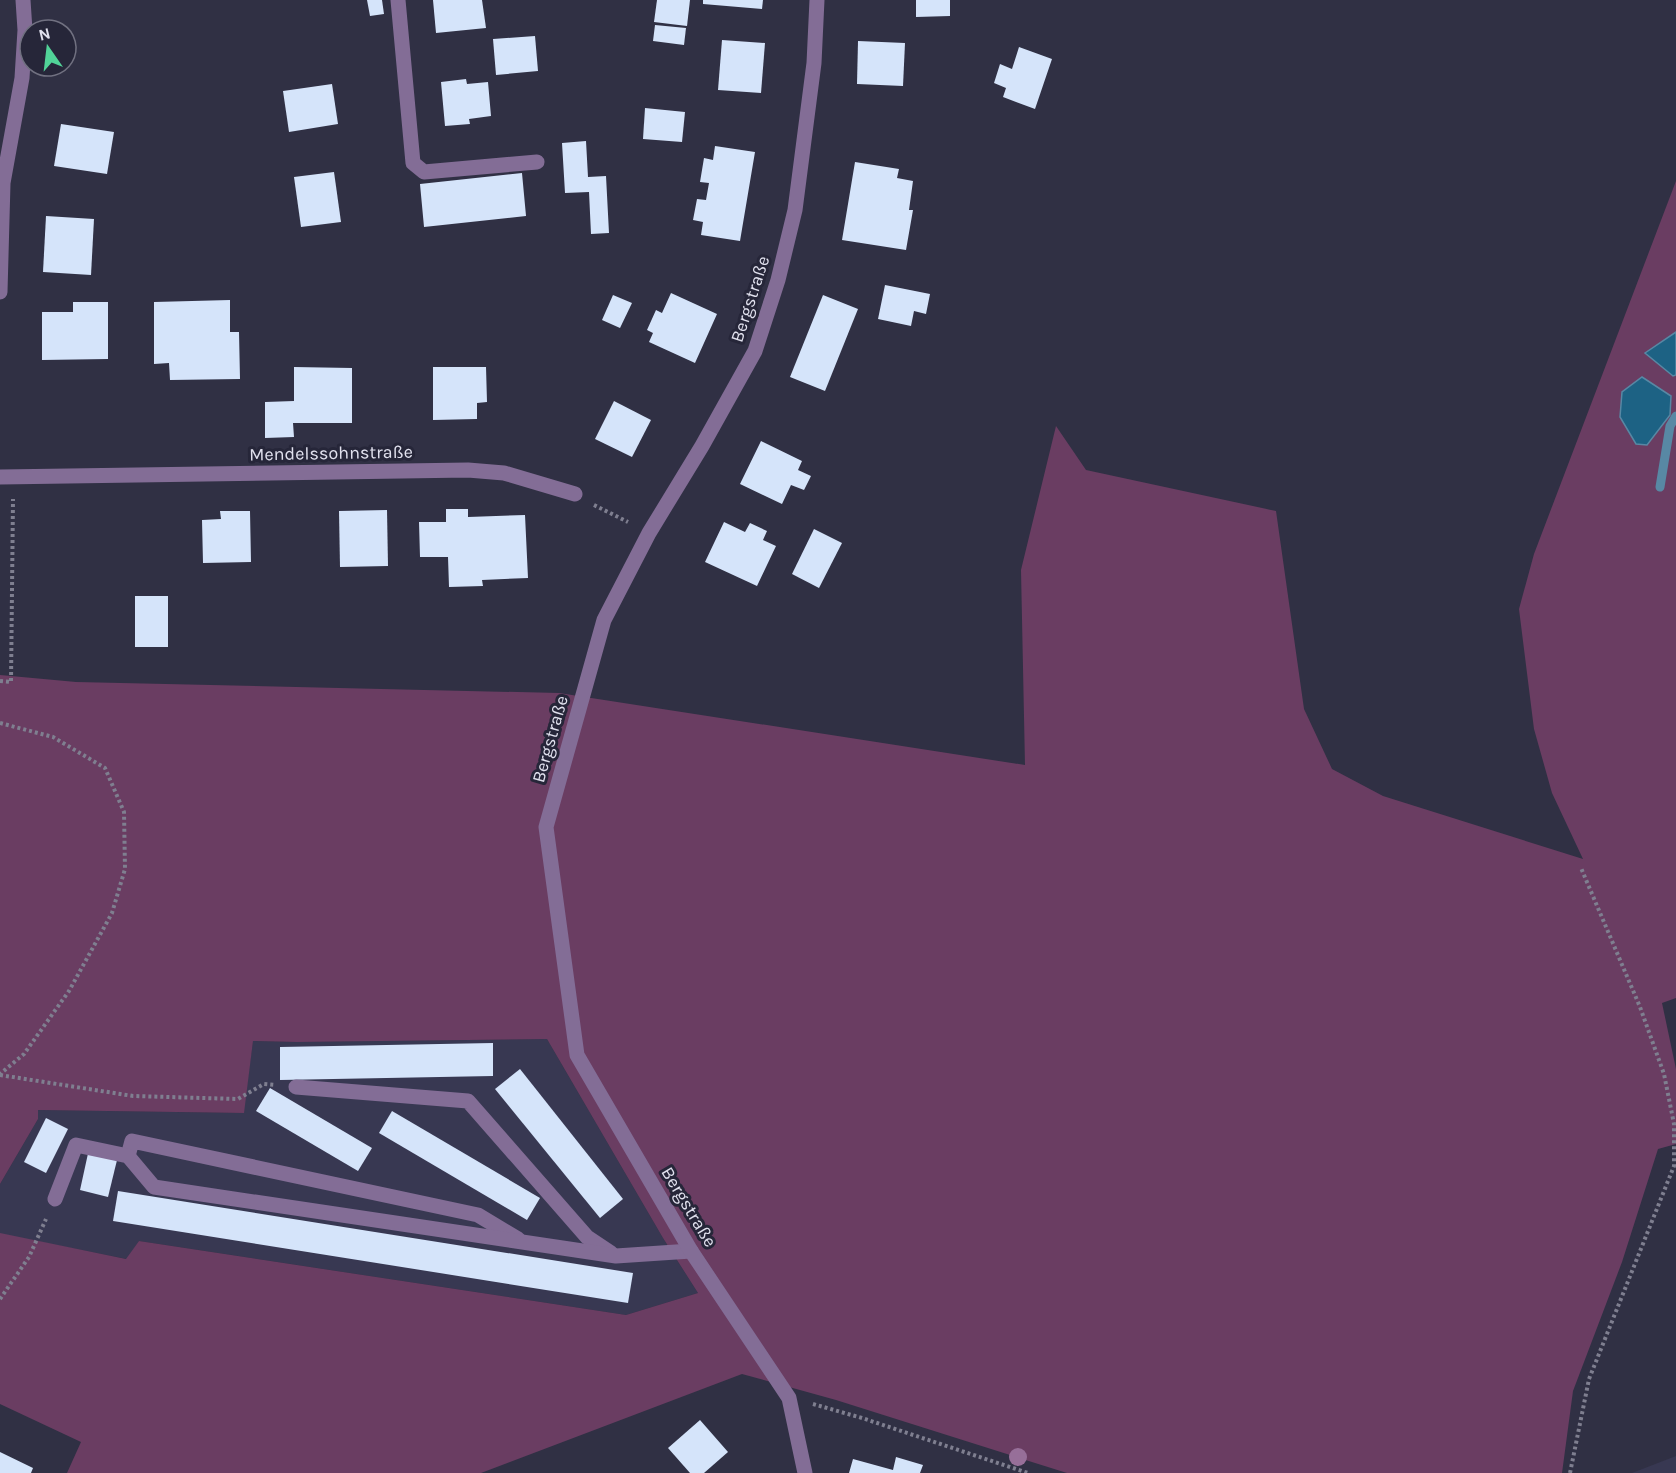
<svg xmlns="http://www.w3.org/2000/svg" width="1676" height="1473" font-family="Karla,sans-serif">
  <rect width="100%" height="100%" fill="#303044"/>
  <g fill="#383852">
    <path d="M547,1039L663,1238L698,1293L626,1315L139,1241L127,1259L0,1234V1184L38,1119V1110L243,1113L253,1041L297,1042Z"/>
    <path d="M1676,1456V1473H1632Z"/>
  </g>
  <path fill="#6a3d62" d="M1676,181V332L1645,353L1673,376H1676V998L1662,1003L1676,1069V1144L1658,1149L1622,1262L1573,1391L1562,1473H1067L836,1400L742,1374L481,1473H67L81,1442L0,1404V1233L126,1259L139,1241L626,1315L698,1293L663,1238L547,1039L297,1042L253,1041L244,1113L38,1110V1119L0,1184V675L76,682L559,693L1025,765L1021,570L1056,426L1086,470L1276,511L1304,709L1332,769L1383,796L1583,859L1552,793L1534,729L1519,609L1534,554Z"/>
  <g fill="#1d6284" stroke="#5888a4" stroke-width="1.5">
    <path d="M1676,332V375L1673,376L1645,353Z"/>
    <path d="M1642,377L1671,396L1670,415L1647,445L1636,444L1620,417L1622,392Z"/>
  </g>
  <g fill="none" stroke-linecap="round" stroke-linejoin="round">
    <path stroke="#5888a4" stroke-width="9" d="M1660,487L1670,426L1676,416"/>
  </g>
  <g fill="#d5e4fa">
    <path d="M367,0H382L384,14L370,16Z"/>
    <path d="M433,0H482L486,28L436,33Z"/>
    <path d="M657,0H690L687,26L654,22Z"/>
    <path d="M703,0H763L762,9L703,4Z"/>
    <path d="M916,0H950V16L916,17Z"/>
    <path d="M655,25L686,28L684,45L653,41Z"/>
    <path d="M535,36L538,71L496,75L493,39Z"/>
    <path d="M722,40L765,43L761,93L718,90Z"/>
    <path d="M858,41L905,43L903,86L857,84Z"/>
    <path d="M1019,47L1052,59L1035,109L1003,97L1006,88L994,83L1000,64L1012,69Z"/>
    <path d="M466,79L467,84L488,82L491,116L469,119L470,124L445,126L441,82Z"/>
    <path d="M332,84L338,124L289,132L283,91Z"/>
    <path d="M645,108L685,112L682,142L643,139Z"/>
    <path d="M61,124L114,132L107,174L54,166Z"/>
    <path d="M586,141L588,177L606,176L609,233L591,234L589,192L565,193L562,143Z"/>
    <path d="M715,146L755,152L740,241L701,235L703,222L693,220L697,199L706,200L709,183L700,182L704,158L713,160Z"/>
    <path d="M855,162L899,169L897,178L913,181L909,210H913L906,250L842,240Z"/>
    <path d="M334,172L341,222L301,227L294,177Z"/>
    <path d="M522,173L526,216L424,227L420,184Z"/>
    <path d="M46,216L94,219L91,275L43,272Z"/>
    <path d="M885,285L930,294L926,314L914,311L911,326L878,319Z"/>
    <path d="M671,293L717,314L695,363L649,342L653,333L647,330L656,310L662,313Z"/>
    <path d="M613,295L632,303L620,328L602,320Z"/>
    <path d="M823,295L858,309L825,391L790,377Z"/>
    <path d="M230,300V332H239L240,379L170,380L169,363L154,364V302Z"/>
    <path d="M73,302H108V359L42,360V312H73Z"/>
    <path d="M294,367L352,368V423H293L294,437L265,438V402L294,401Z"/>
    <path d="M433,367H486L487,402L477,403V419L433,420Z"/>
    <path d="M614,401L651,420L632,457L595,439Z"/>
    <path d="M761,441L802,461L798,470L811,476L804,490L791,485L782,504L740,484Z"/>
    <path d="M446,509H468V517L525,515L528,578L482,580L483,586L449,587L448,557H420L419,522H446Z"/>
    <path d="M387,510L388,566L340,567L339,511Z"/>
    <path d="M220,511H250L251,562L203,563L202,520L221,519Z"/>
    <path d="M724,522L745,532L750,523L767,531L763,540L776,546L757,586L705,562Z"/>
    <path d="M814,529L842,543L819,588L792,574Z"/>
    <rect x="135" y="596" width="33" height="51"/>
    <path d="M493,1043V1076L280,1080V1047Z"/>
    <path d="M520,1069L623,1199L600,1218L495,1089Z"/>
    <path d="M270,1088L372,1148L358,1171L256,1111Z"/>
    <path d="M392,1111L540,1198L527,1220L379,1133Z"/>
    <path d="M46,1118L68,1129L46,1173L24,1162Z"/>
    <path d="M89,1149L118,1156L108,1197L80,1190Z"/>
    <path d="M118,1191L633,1273L628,1303L113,1221Z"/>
    <path d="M700,1420L728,1452L704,1473H690L668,1448Z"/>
    <path d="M0,1452L33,1468L31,1473H0Z"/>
    <path d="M896,1457L923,1465L920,1473H849L853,1459L893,1470Z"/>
  </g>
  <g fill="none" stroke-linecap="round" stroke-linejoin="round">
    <g stroke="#7f7f90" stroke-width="4" stroke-dasharray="3 3" stroke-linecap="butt">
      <path d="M594,505L628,522"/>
      <path d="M0,681L11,682L13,499"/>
      <path d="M0,723L53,737L105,768L124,812L125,869L112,913L69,991L24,1054L0,1074"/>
      <path d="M0,1075L133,1096L238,1099L264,1084L275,1085"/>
      <path d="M0,1299L29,1257L46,1219"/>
      <path d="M813,1404L862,1418L1028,1473"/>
      <path d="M1570,1473L1589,1379L1674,1166V1124L1664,1074L1640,1007L1581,868"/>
    </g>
    <g stroke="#836d96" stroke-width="15">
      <path d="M398,0L413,163L424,172L537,162"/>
      <path d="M0,292L3,183L22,78L25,30L23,0"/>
      <path d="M0,477L468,470L504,473L575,494"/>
      <path d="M296,1087L468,1101L587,1237L611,1253"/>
      <path d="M128,1156L132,1141L478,1215L518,1239"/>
      <path d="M55,1199L76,1145L128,1156L154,1187L616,1256L691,1251"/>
      <path d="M805,1473L789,1398L691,1251L577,1055L546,827L604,620L649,533L702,446L755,351L778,280L795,210L814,63L817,0"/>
    </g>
  </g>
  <circle fill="#976f99" cx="1018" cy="1457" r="9"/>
  <g text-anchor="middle" stroke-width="6" stroke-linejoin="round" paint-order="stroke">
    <g font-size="18" fill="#e1e1ee" stroke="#262639">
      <text transform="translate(750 299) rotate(-72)" y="6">Bergstraße</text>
      <text transform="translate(331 453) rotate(-1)" y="6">Mendelssohnstraße</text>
      <text transform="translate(550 739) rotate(-74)" y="6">Bergstraße</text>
      <text transform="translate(689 1207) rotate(59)" y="6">Bergstraße</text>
    </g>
  </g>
  <g transform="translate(48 48) rotate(346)"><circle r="28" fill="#262639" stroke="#717181" stroke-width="1.5"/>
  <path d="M0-4.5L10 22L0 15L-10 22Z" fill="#51d398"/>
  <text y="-9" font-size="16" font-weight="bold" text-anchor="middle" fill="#e1e1ee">N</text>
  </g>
</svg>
